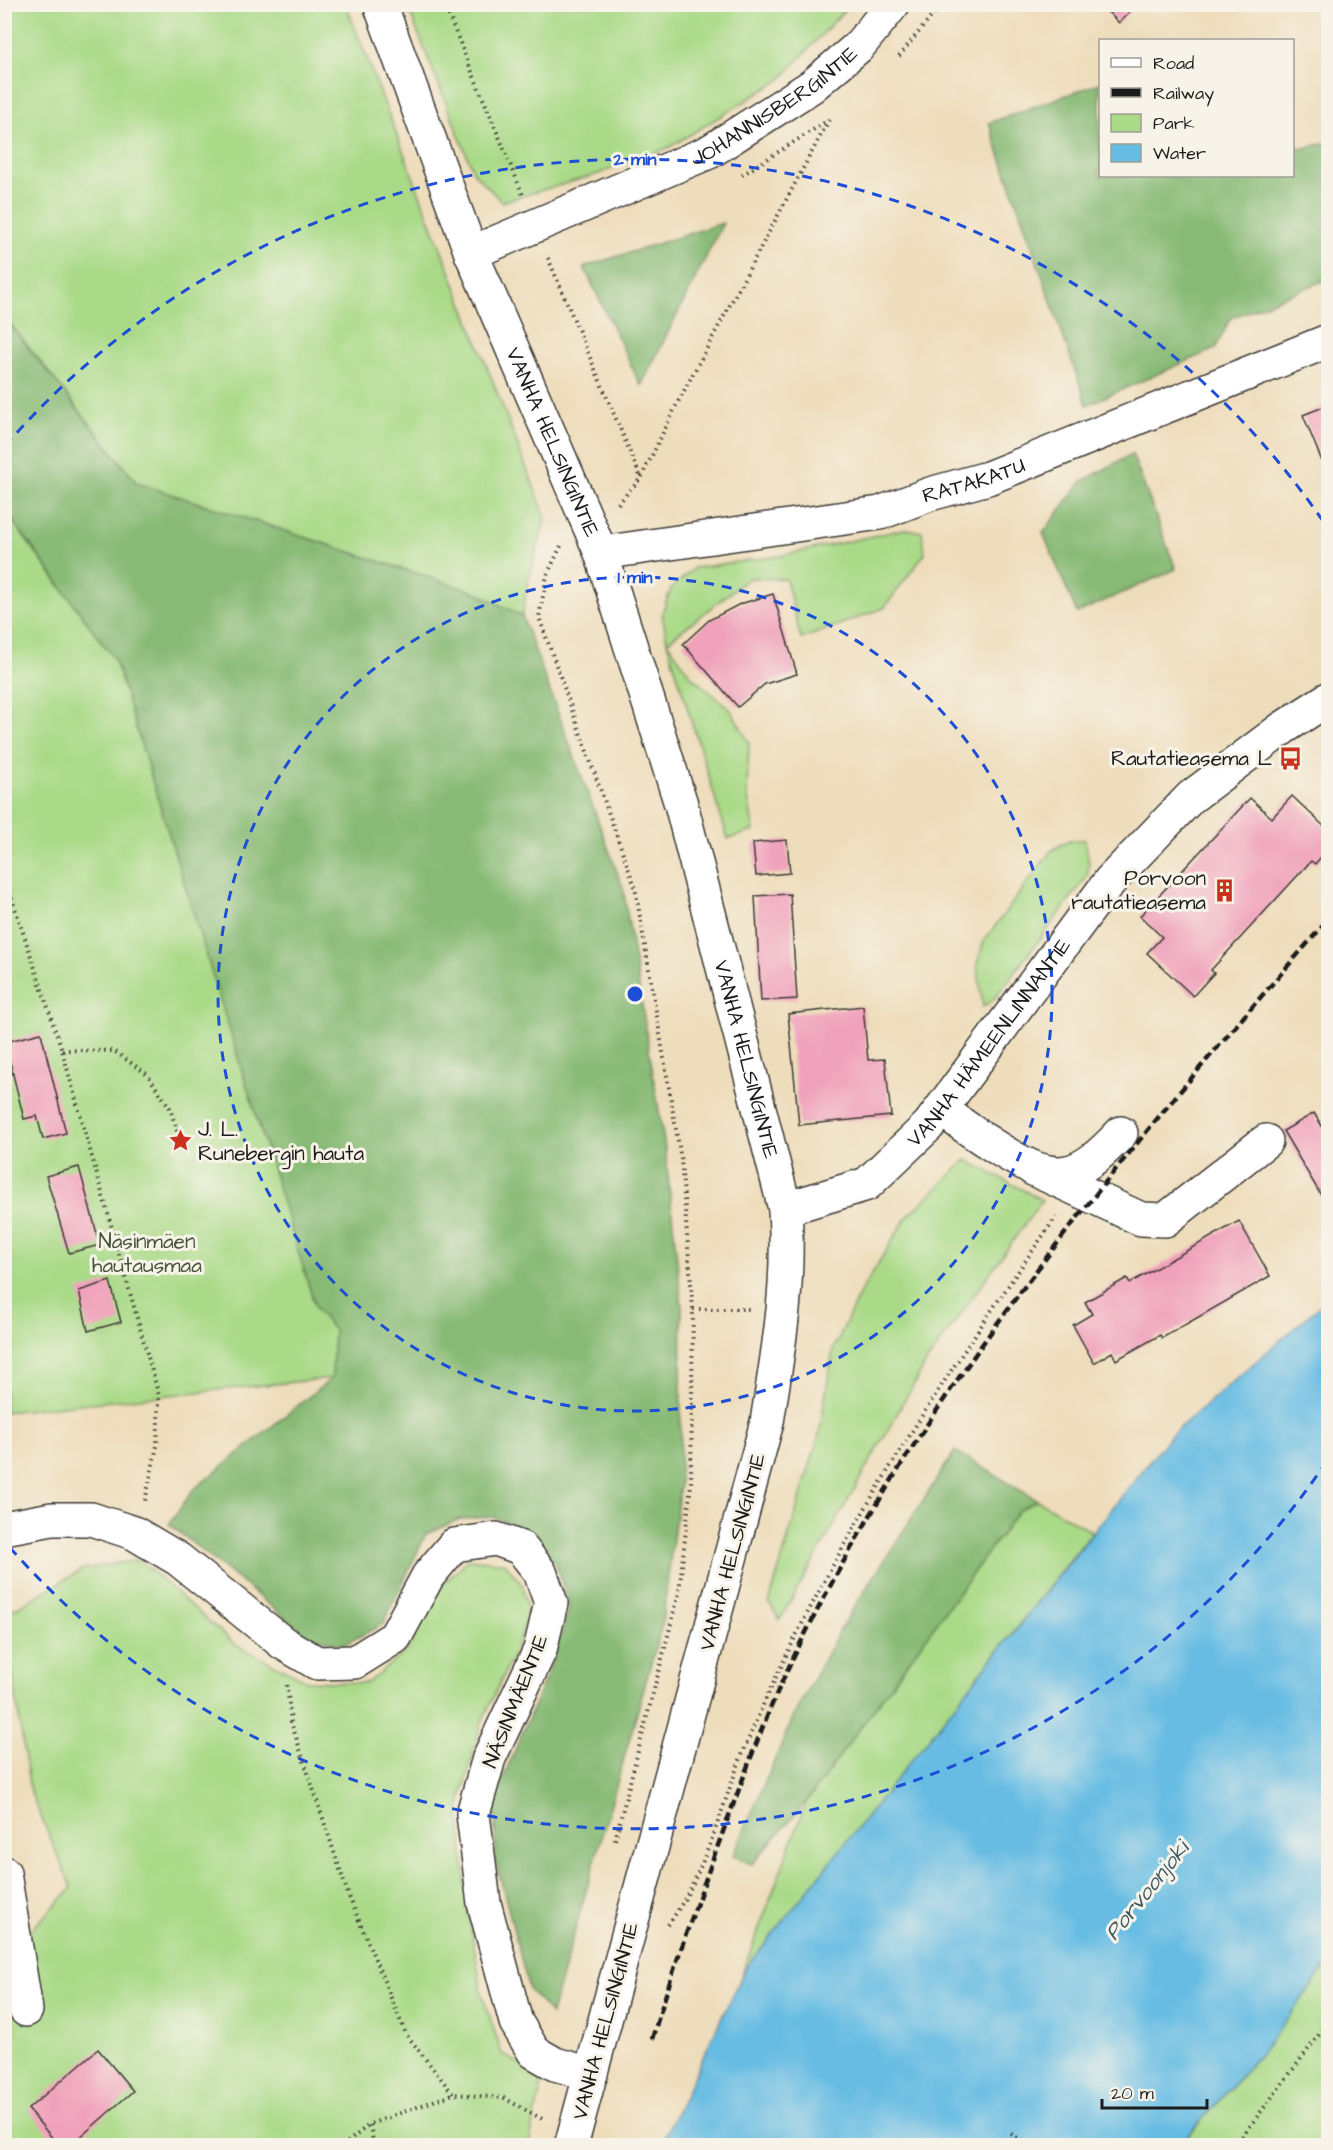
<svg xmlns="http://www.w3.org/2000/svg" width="1333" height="2150" font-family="'Architects Daughter',sans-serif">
  <rect width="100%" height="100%" fill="#f7f3e8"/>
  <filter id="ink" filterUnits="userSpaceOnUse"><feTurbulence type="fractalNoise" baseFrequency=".0167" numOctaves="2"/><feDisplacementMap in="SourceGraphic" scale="12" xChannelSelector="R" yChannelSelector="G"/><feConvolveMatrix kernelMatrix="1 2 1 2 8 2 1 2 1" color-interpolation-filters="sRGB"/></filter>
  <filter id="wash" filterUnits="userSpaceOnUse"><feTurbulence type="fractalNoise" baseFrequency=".008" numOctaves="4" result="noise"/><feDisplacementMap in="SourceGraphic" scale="24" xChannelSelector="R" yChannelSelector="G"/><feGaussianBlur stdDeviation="1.35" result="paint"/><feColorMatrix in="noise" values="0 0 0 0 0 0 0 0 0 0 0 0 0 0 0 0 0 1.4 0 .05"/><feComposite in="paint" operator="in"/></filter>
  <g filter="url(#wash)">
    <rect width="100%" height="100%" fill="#edb"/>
    <g fill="#aada88" stroke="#637b52" stroke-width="1.5">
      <path d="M5,5H346L546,518L528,580L522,616L477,593L137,483L5,317Z"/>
      <path d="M407,5H849L780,80L668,148L595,175L502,202L474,173Z"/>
      <path d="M4,510L115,660L316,1309L334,1330L332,1378L5,1412Z"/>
      <path d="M905,529L922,532L925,553L884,608L801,639L786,579L749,578L667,642L692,677L730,709L749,742L747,792L754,831L728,839L667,642L662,613L671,589L694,568L780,556Z"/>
      <path d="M1069,840H1085L1089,863L1087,877L994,999L983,1007L977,964L984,941L1051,851Z"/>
      <path d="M966,1160L1042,1200L927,1361L780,1620L769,1603L819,1435L833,1350L860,1293L906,1218Z"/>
      <path d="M1037,1500L1092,1532L741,1977L807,1801L1018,1511Z"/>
      <path d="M469,1559L505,1563L523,1586L528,1614L517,1646L481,1724L459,1808L467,1904L482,1994L502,2054L543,2078L529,2145H5V1957L72,1888L30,1791L4,1615L83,1569L139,1560L236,1645L307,1681L367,1683L407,1650L443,1584Z"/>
      <path d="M1328,1964V2145L1180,2146L1262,2052Z"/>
    </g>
    <g fill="#87ba74" stroke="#526b48" stroke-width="1.5">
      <path d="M1100,83V176H1292L1293,141L1299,149L1328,143V279L1231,318L1215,349L1087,405L989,123Z"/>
      <path d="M723,223L641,386L584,267Z"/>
      <path d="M4,317L137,483L477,593L522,616L623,888L665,1148L682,1307L680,1484L662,1625L551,2014L529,1990L496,1861L494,1799L552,1663L569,1608L556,1564L534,1537L495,1517L460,1519L426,1534L383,1624L343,1645L307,1635L169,1524L193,1490L332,1378L334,1330L316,1309L115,660L5,510Z"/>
      <path d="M1132,454L1176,569L1077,613L1043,533L1081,482Z"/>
      <path d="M955,1451L1037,1500L1018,1511L807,1801L752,1864L733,1856L796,1711L844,1623Z"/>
    </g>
    <path fill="#66bce3" stroke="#416c80" stroke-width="1.5" d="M1328,1299V1964L1262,2052L1180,2145H661L745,1969L1170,1436Z"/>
    <g id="blocks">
      <g fill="#f0a1bb">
        <path d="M1100,4H1137L1119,23Z"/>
        <path d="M1328,405V476L1303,415Z"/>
        <path d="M773,594L797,674L765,684L738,707L683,644L709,620L740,604Z"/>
        <path d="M1292,796L1328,830V849L1315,864L1311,861L1211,970L1214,973L1193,996L1147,953L1162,937L1140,916L1250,798L1272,818Z"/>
        <path d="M787,840L790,873L756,876L753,843Z"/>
        <path d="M790,894L797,999L761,1001L755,896Z"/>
        <path d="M863,1006L868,1060L885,1059L891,1116L799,1125L788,1014Z"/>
        <path d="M41,1033L66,1133L43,1139L37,1116L24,1119L5,1042Z"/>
        <path d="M1314,1113L1328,1136V1207L1283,1131Z"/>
        <path d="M79,1167L100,1245L69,1253L46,1176Z"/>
        <path d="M1239,1221L1270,1276L1162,1338L1160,1335L1116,1360L1112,1352L1094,1363L1073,1325L1092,1314L1085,1302L1127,1278L1130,1283Z"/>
        <path d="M110,1281L121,1322L88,1331L79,1291Z"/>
        <path d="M98,2049L133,2091L70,2146H59L28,2109Z"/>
      </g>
    </g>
  </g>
  <g filter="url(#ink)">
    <use href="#blocks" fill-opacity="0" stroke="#3c3934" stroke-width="1.5"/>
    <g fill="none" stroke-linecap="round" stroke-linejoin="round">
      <defs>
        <g id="minor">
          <path id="s1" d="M380,4L471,253L601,553L681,804L785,1209C790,1286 779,1346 767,1422L571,2146"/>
          <path id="s2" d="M471,253L709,152L812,86L858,47L893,4"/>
          <path id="s3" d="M601,553L880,513L930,494L988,478L1328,341"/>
          <path d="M942,1109C961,1125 981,1138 1002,1151C1057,1185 1077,1180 1121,1133"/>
          <path d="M1033,1169L1141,1219L1165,1220L1266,1141"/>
          <path id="s4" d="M785,1209L867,1184L929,1125L1110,881L1191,797L1283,728L1328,699"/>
          <path d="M4,1528L52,1519H91L134,1533L178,1559L283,1643L317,1663L355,1662L395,1637L428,1576L454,1545L496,1539L521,1548L540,1572L551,1603L540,1650L489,1758L473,1814L484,1903L516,2022L534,2052L555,2064L591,2074"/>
          <path d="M4,1873L26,2010"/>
        </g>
      </defs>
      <use href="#minor" stroke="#3c3934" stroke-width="36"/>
      <g stroke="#3c3934" stroke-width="4" stroke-dasharray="1.5 4.5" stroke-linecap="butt">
        <path d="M444,4L523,195"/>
        <path d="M899,56L942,4"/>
        <path d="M742,175L827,121"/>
        <path d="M548,258L641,478"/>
        <path d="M618,504L641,478L678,402L829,120"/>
        <path d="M561,546L547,575L539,617L635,887L681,1159L693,1309L691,1484L679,1593L615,1840"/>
        <path d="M4,875L62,1050L159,1396L157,1446L145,1501"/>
        <path d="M62,1050L114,1051L147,1074L170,1108L180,1141"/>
        <path d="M693,1309H749"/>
        <path d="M287,1685L291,1722L348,1894L406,2034L453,2094"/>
        <path d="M668,1925C702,1878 717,1822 737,1768C752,1728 771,1687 790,1648C865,1495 959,1356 1056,1217"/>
        <path d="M370,2125L374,2146"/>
        <path d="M1011,2134L1031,2146"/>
        <path d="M343,2146L370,2124L453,2094L504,2098L544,2120"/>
        <path d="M1235,2146L1328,2023"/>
      </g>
      <use href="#minor" stroke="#fff" stroke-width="33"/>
      <path stroke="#1c1c1c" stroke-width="4.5" stroke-dasharray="9 4.5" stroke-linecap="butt" d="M652,2039C675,1962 702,1888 730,1813C748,1766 765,1717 787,1671C919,1393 1126,1150 1328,920"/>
    </g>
  </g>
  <g fill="none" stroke="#1d4ed8" stroke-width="3" stroke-dasharray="10 8">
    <circle cx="635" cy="994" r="417"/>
    <path d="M1327 1461A835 835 0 0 1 5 1542M5 446A835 835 0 0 1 1327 527"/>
  </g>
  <defs>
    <symbol id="bus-bare" viewBox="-9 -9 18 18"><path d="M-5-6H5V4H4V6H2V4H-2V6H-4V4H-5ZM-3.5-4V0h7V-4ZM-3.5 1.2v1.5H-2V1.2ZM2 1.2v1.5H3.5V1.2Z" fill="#c8321e" stroke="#f7f3e8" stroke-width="2.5" paint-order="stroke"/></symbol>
    <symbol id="building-bare" viewBox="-9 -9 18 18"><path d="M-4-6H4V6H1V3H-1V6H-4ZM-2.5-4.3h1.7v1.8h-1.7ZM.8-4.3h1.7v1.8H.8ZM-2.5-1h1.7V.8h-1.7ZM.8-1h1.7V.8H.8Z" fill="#c8321e" stroke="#f7f3e8" stroke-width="2.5" paint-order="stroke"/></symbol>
    <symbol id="sight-bare" viewBox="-9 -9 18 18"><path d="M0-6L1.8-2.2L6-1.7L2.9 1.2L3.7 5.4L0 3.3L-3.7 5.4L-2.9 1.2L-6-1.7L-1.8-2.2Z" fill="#c8321e" stroke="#f7f3e8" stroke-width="2.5" paint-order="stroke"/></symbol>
  </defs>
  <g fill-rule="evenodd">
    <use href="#bus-bare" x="1274" y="742" width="33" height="33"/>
    <use href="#building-bare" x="1208" y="874" width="33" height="33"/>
    <use href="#sight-bare" x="164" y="1124" width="33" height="33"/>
  </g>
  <g text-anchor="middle" stroke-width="6" stroke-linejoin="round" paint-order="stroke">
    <g font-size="21" fill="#1c1c1c" stroke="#f7f3e8">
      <text dy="7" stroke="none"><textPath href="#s2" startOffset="338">JOHANNISBERGINTIE</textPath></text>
      <text dy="7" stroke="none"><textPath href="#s1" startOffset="471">VANHA HELSINGINTIE</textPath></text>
      <text dy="7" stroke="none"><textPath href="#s3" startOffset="381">RATAKATU</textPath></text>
      <text dy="7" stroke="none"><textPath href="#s4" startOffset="273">VANHA HÄMEENLINNANTIE</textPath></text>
      <text dy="7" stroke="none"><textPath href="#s1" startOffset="1119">VANHA HELSINGINTIE</textPath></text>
      <text transform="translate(732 1552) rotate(-75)" y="7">VANHA HELSINGINTIE</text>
      <text transform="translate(515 1701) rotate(-68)" y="7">NÄSINMÄENTIE</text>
      <text transform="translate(605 2021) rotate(-75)" y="7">VANHA HELSINGINTIE</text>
    </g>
    <g font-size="21" fill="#1c1c1c" stroke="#f7f3e8" text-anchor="end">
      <text x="1272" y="765">Rautatieasema L</text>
      <text x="1206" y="885">Porvoon<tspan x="1206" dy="24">rautatieasema</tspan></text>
      <text x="198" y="1136" text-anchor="start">J. L.<tspan x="198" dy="24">Runebergin hauta</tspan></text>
    </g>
    <g font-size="21" fill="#47553c" stroke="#f7f3e8">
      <text x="147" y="1248">Näsinmäen<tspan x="147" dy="24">hautausmaa</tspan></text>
    </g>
    <g font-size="22" font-style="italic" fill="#365462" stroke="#f7f3e8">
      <text transform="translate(1146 1890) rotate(-51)" y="8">Porvoonjoki</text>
    </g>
  </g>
  <circle cx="635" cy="994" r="9" fill="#1d4ed8" stroke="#f7f3e8" stroke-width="3"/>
  <g font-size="18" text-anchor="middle" font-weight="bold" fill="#1d4ed8" stroke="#f7f3e8" stroke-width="6" stroke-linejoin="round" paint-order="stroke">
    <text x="635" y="165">2 min</text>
    <text x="635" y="583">1 min</text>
  </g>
  <rect width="1333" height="2150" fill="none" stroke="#f7f3e8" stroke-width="24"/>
  <rect x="1099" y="39" width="195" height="138" fill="#f7f3e8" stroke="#9f9d96" stroke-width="1.5"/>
  <rect x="1111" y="58" width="30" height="9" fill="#ffffff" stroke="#9f9d96" stroke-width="1.5"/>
  <text x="1153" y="69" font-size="18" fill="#1c1c1c">Road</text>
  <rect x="1111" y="88" width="30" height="9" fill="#1c1c1c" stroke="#9f9d96" stroke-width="1.5"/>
  <text x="1153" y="99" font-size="18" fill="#1c1c1c">Railway</text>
  <rect x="1111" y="114" width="30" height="18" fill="#aada88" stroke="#9f9d96" stroke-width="1.5"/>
  <text x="1153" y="129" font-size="18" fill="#1c1c1c">Park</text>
  <rect x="1111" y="144" width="30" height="18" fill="#66bce3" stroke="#9f9d96" stroke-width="1.5"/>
  <text x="1153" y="159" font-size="18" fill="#1c1c1c">Water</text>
  <path d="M1102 2099v9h105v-9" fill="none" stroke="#1c1c1c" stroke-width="3"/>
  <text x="1111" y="2099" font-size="18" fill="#1c1c1c" stroke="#f7f3e8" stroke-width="4.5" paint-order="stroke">20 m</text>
</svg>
